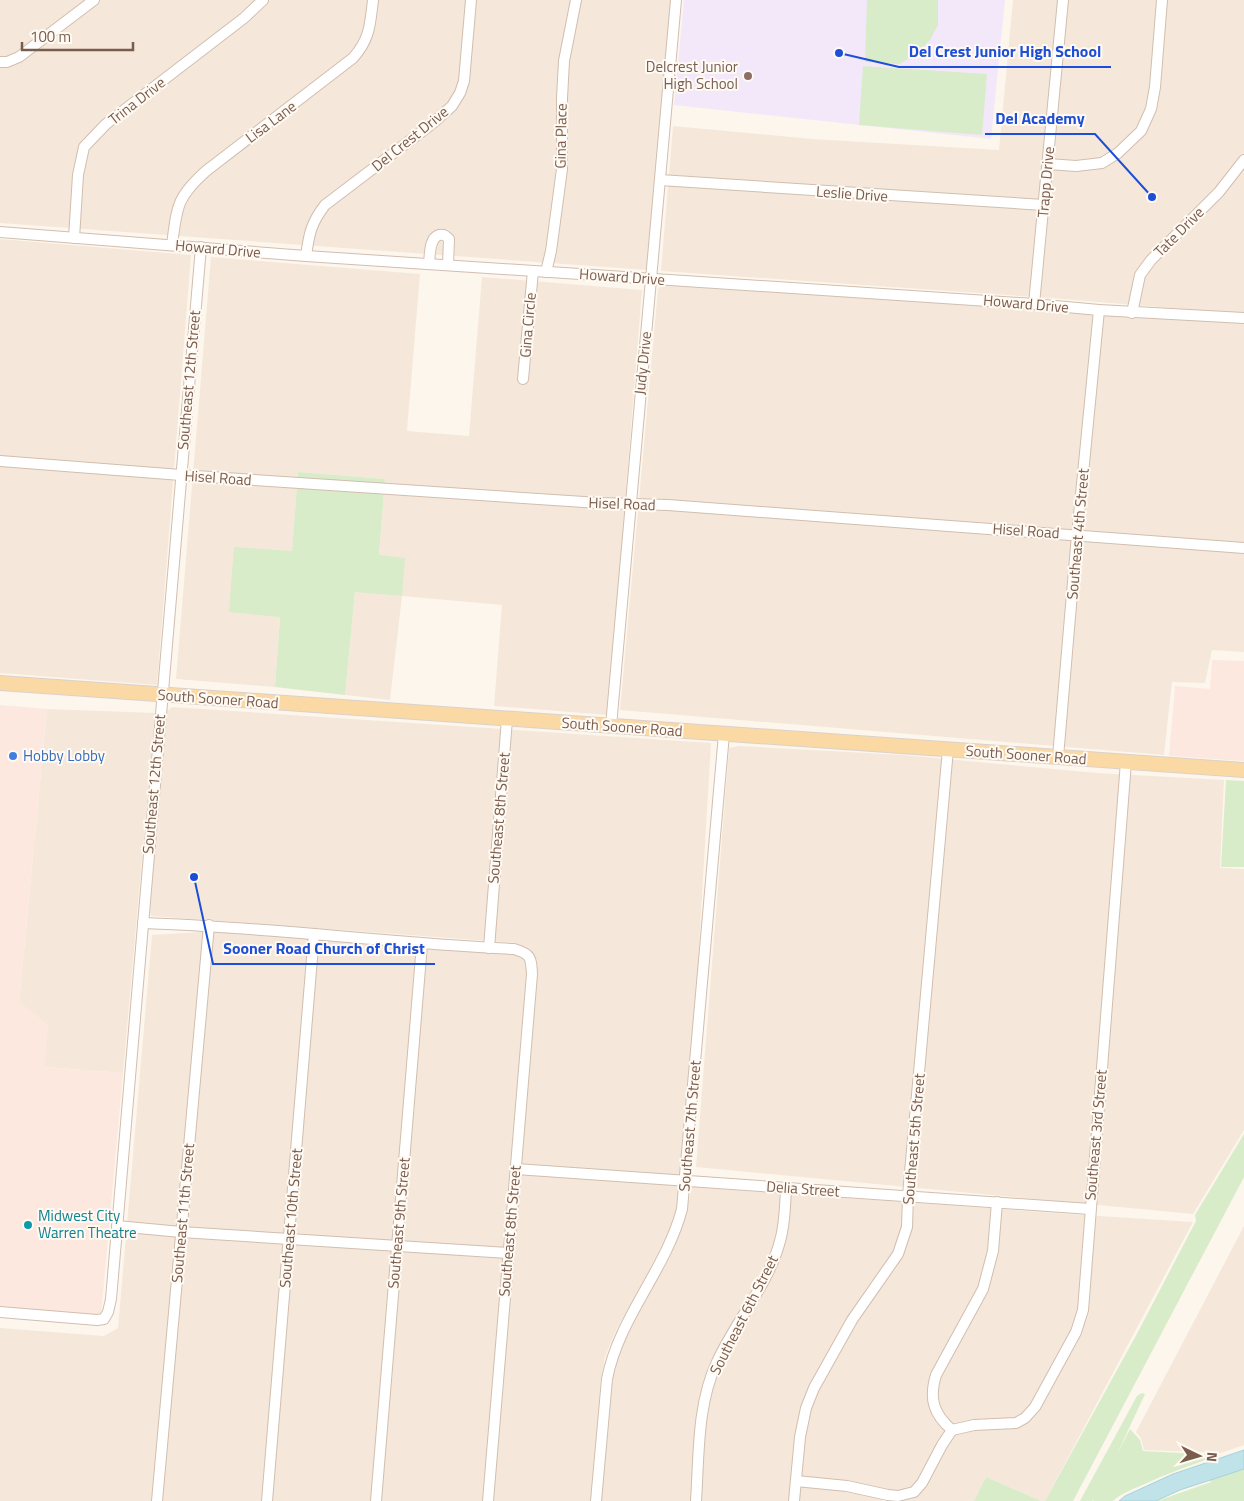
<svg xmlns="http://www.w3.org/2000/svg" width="1244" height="1501" font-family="'Titillium Web',sans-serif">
  <rect width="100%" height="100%" fill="#fdf6ec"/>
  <g fill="#f5e8da">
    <path d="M0,0H671L647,270L0,223Z"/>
    <path d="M1013,0H1244V314L1050,298L661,271L673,126L812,139L999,150Z"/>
    <path d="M0,239L191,255L157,685L0,673Z"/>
    <path d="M211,257L420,274L407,431L469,436L482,277L642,290L608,715L494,706L502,605L402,596L390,700L345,695L355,591L402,596L379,555L385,479L298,472L292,552L280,616L275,687L176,679Z"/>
    <path d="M663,283L1244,323V652L1212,650L1205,683L1172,682L1164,755L620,710L658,289Z"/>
    <path d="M172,707L711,743L698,964L676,1214L660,1252L617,1328L605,1357L601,1378L591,1501H0V1328L104,1336L118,1328L152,935L217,931L430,949L516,954V943L151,916L150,911L165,713Z"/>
    <path d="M47,709L155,713L123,1073L43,1067L47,1025L19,1002Z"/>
    <path d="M739,746L903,755L1097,773L1224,780L1220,868L1244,869V1130L1193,1214L696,1167L729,748Z"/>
    <path d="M692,1187L1083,1215L1193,1222L1045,1501H1041L986,1477L974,1501H900L899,1499L884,1497L883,1501H601L613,1377L624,1338L683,1225Z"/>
    <path d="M1244,1226V1445L1221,1453L1144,1450L1141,1438L1136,1432Z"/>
  </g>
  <g fill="#fde8e0">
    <path d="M1212,660L1244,661V761L1169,756L1175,686L1210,689Z"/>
    <path d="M0,705L47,709L19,1002L48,1025L44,1067L123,1073L101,1316L0,1308Z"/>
  </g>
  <path fill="#f3e8fa" d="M684,0H1005L991,139L674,105Z"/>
  <g fill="#d8ecc9">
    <path d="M867,0H938V25L930,40L914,56L899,64L865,62Z"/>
    <path d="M863,66L987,74L982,135L859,125Z"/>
    <path d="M298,472L385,479L379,555L405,558L402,596L355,592L345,695L275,687L280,617L229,612L234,547L292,551Z"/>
    <path d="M1226,780L1244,781V867H1221Z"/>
    <path d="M1244,1134V1177L1073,1501H1045L1139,1330L1196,1221L1195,1215Z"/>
    <path d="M1142,1393L1145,1394L1117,1454L1130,1429L1140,1440L1143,1451L1220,1455C1193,1464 1166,1474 1140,1486C1131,1490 1120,1494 1113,1501H1093L1094,1499L1092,1501H1080L1137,1396Z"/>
    <path d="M1244,1469V1501H1157L1211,1482L1209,1480Z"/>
    <path d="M986,1477L1041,1501H974Z"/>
  </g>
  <path fill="#bfe3e8" stroke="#a5d3da" d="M1244,1450V1469L1180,1490L1156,1501H1119L1125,1496L1173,1474Z"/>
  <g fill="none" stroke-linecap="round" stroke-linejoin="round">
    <defs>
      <g id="minor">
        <path d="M0,62H7L19,57L94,0"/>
        <path d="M1048,164L1076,166L1102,163L1118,153L1141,131L1151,109L1155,87L1162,0"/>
        <path d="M660,180L1044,205"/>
        <path d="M0,232L306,256L1034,304L1099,310L1244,318"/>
        <path d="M74,238L78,175L84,147L106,124L244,18L263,0"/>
        <path d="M172,245C177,207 176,198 206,171L353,58C370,39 370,25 373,0"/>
        <path d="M306,256C309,234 311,223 325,205L433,123L452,106L460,93L464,81L471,0"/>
        <path d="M429,264C430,255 429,238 439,235C444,234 446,236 449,239L448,265"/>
        <path d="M546,272L551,251L562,169V98L564,61L576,0"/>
        <path d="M1034,304L1063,0"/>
        <path d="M1132,313L1140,275L1151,260L1219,192L1244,160"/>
        <path d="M523,379L533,271"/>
        <path d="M0,461L181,475L599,503L668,505L1244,548"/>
        <path d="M611,726L676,0"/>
        <path d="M1058,757L1077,535L1099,310"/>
        <path d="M143,923C267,927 390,943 514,949C531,954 531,957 532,974L488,1501"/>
        <path d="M489,948L507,719"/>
        <path d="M516,1169L1090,1209"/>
        <path d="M117,1226L181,1232L508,1253"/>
        <path d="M0,1312L97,1320L104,1319L108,1312L111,1299L201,247"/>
        <path d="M952,1430L974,1425L1016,1423L1025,1418L1035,1407L1076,1332L1083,1310L1126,762"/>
        <path d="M952,1430C933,1414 929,1398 936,1375L983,1289L993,1251L997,1202"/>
        <path d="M796,1481L847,1486L888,1495L898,1496L914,1492L922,1483L942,1445L952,1430"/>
        <path d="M157,1501L209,925"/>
        <path d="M267,1501L314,934"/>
        <path d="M376,1501L422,944"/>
        <path d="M596,1501L607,1379C619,1317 666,1270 682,1209L724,734"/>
        <path d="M696,1501C699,1456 697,1404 717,1362C735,1322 769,1284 780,1241C785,1224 785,1206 786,1188"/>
        <path d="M794,1501L800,1437L806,1408L814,1388L852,1320L898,1254L907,1227L908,1195L948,749"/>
      </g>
      <path id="major" d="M0,683L1244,770"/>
    </defs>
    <use href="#minor" stroke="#d1beb0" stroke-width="12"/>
    <use href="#major" stroke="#dad1cd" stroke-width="16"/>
    <use href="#minor" stroke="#fff" stroke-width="10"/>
    <use href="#major" stroke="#fbd9a5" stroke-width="14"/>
  </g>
  <circle fill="#8d6e63" stroke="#fffaf3" stroke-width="2" cx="748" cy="76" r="5"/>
  <circle fill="#3f7fe0" stroke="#fffaf3" stroke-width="2" cx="13" cy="756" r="5"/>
  <circle fill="#0f9aa8" stroke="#fffaf3" stroke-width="2" cx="28" cy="1225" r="5"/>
  <g text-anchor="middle" stroke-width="4" stroke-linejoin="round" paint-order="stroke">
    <g font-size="15" fill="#785e54" stroke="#fffaf3" text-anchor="end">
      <text x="738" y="72">Delcrest Junior<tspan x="738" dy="17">High School</tspan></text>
    </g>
    <g font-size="15" fill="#7a5c4d" stroke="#fffaf3">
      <text transform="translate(137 101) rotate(-38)" y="5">Trina Drive</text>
      <text transform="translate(271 122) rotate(-37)" y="5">Lisa Lane</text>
      <text transform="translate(561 136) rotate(-89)" y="5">Gina Place</text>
      <text transform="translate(410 139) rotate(-39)" y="5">Del Crest Drive</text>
      <text transform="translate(1046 182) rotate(-85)" y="5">Trapp Drive</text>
      <text transform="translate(852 194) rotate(4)" y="5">Leslie Drive</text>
      <text transform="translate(1179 232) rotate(-45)" y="5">Tate Drive</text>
      <text transform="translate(218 249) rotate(5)" y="5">Howard Drive</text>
      <text transform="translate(622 277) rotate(4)" y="5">Howard Drive</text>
      <text transform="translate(1026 304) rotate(5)" y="5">Howard Drive</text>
      <text transform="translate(528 325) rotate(-85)" y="5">Gina Circle</text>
      <text transform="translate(643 363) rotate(-84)" y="5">Judy Drive</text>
      <text transform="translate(189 380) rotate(-85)" y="5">Southeast 12th Street</text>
      <text transform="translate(218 478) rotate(4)" y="5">Hisel Road</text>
      <text transform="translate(622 504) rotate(2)" y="5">Hisel Road</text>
      <text transform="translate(1026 531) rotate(4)" y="5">Hisel Road</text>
      <text transform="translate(1078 534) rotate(-85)" y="5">Southeast 4th Street</text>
      <text transform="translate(218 699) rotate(4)" y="5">South Sooner Road</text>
      <text transform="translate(622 727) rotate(4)" y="5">South Sooner Road</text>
      <text transform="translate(1026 755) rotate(4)" y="5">South Sooner Road</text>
      <text transform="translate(154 784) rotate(-85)" y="5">Southeast 12th Street</text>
      <text transform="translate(499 818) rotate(-85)" y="5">Southeast 8th Street</text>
      <text transform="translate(690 1126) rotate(-85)" y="5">Southeast 7th Street</text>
      <text transform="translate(1096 1135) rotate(-85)" y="5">Southeast 3rd Street</text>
      <text transform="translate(914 1139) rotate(-85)" y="5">Southeast 5th Street</text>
      <text transform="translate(803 1189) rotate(4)" y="5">Delia Street</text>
      <text transform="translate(183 1213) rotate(-85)" y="5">Southeast 11th Street</text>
      <text transform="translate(291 1218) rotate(-85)" y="5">Southeast 10th Street</text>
      <text transform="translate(399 1223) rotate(-85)" y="5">Southeast 9th Street</text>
      <text transform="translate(510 1231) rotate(-85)" y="5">Southeast 8th Street</text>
      <text transform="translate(744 1315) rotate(-63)" y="5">Southeast 6th Street</text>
    </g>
    <g font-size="15" fill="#366cbe" stroke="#fffaf3" text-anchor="start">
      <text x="23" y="761">Hobby Lobby</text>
    </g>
    <g font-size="15" fill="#0d838f" stroke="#fffaf3" text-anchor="start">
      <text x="38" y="1221">Midwest City<tspan x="38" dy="17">Warren Theatre</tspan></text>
    </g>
  </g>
  <path fill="none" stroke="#1d4ed8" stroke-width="2" d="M839 53L899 67H1111M1152 197L1095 134H985M194 877L213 964H435"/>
  <g fill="#1d4ed8" stroke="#fffaf3" stroke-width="2">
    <circle cx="839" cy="53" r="5"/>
    <circle cx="1152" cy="197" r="5"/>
    <circle cx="194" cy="877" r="5"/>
  </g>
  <g font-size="16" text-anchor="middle" font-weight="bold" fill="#1d4ed8" stroke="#fffaf3" stroke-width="4" stroke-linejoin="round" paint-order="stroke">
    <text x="1005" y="57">Del Crest Junior High School</text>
    <text x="1040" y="124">Del Academy</text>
    <text x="324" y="954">Sooner Road Church of Christ</text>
  </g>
  <g transform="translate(1199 1456) rotate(95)" stroke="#fffaf3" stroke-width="4" paint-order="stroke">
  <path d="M0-4L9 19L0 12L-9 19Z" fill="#7a5c4d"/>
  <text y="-8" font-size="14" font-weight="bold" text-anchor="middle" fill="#7a5c4d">N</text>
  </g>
  <path d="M22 42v8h111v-8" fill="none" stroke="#7a5c4d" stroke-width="2.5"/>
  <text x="30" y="42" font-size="15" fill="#7a5c4d" stroke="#fffaf3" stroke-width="4" paint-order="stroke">100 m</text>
</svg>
